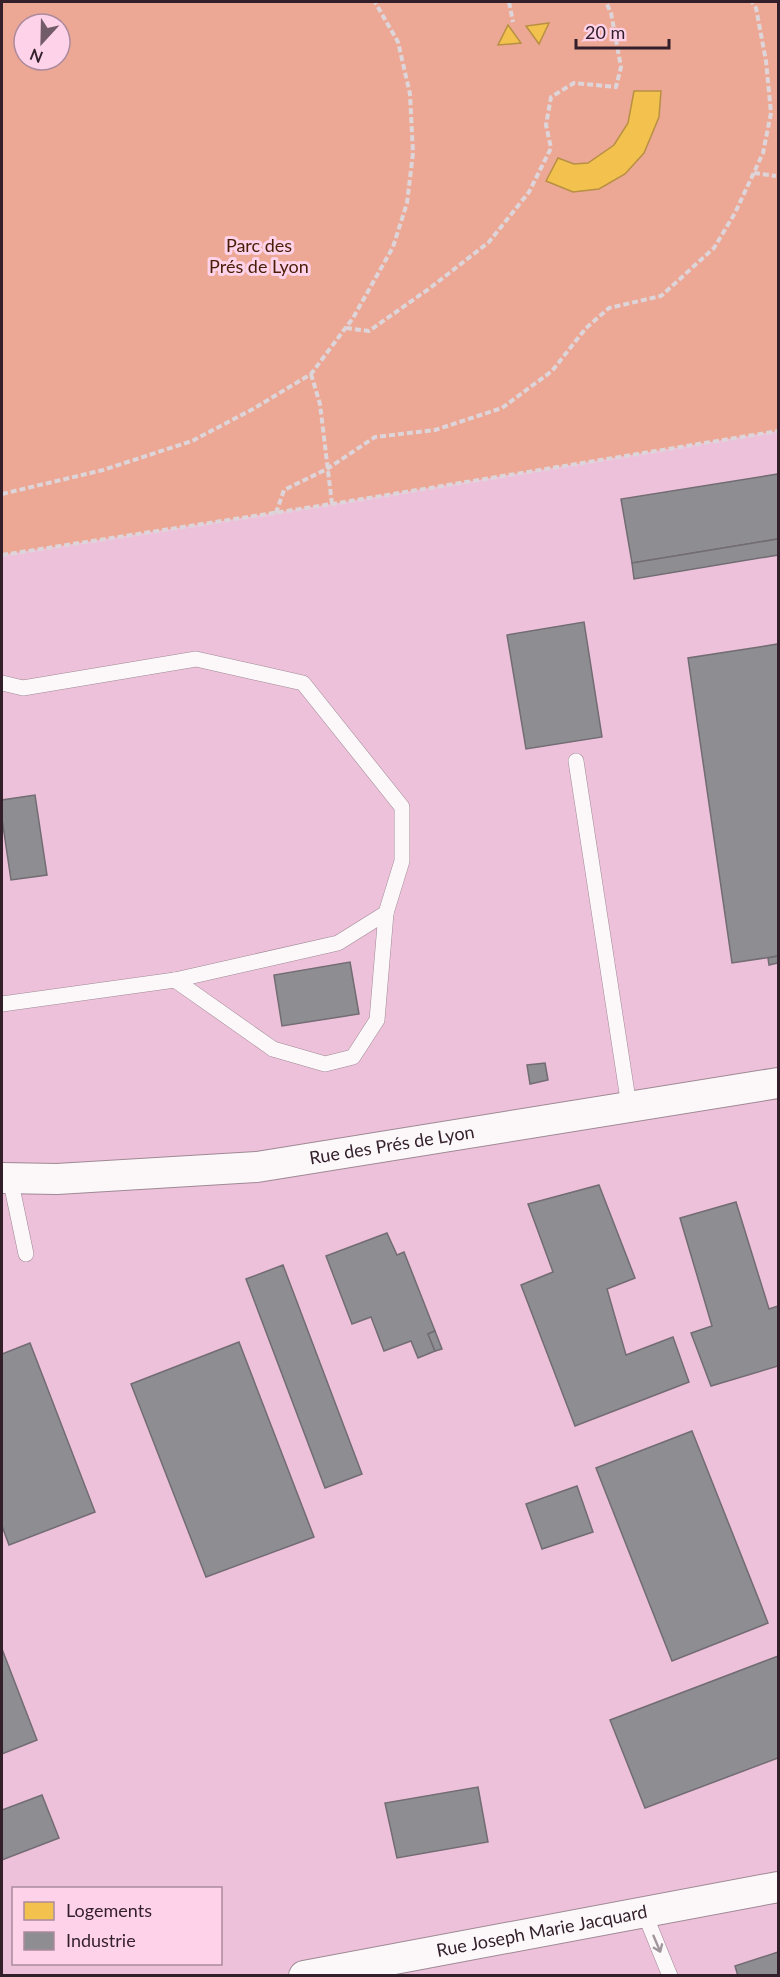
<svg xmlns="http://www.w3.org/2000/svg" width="780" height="1977" font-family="Lato,sans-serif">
  <rect width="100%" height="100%" fill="#eacedd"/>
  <path fill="#eec1da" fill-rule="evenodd" d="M778,428V1975L2,1976V546ZM14,1888H220V1964H14Z"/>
  <path fill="#eca894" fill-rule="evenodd" d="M2,2H778V431L332,504L2,555ZM24,24H60V60H24Z"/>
  <g fill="#f2c14e" stroke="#b89043" stroke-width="1.5">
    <path d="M549,23L539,44L526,26Z"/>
    <path d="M508,25L521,43L498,45Z"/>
    <path d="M634,91H661L659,117L644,153L625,174L599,189L573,192L546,181L558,158L574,164L588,163L614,145L628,123Z"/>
  </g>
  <g fill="#8d8d92" stroke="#726c73" stroke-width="1.5">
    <path d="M778,474V539L632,563L621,499Z"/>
    <path d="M778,539V555L634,579L632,563Z"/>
    <path d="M584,622L602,737L526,749L507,635Z"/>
    <path d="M778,644V956L732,963L688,658Z"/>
    <path d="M35,795L47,875L11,880L2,819V800Z"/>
    <path d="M778,956V963L769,965L768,958Z"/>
    <path d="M350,962L359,1014L282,1026L274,975Z"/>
    <path d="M545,1063L548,1080L530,1084L527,1065Z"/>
    <path d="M599,1185L635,1278L607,1289L626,1355L673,1337L689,1382L575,1426L521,1285L553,1272L528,1204Z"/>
    <path d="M736,1202L769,1309L778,1306V1366L711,1386L691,1333L712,1326L680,1218Z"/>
    <path d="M387,1233L397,1255L404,1252L435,1331L428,1334L435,1351L418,1358L411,1341L384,1351L371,1317L352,1324L326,1256Z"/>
    <path d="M283,1265L362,1474L325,1488L246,1279Z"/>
    <path d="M435,1331L442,1349L435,1351L428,1334Z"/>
    <path d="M239,1342L314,1537L206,1577L131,1384Z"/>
    <path d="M30,1343L95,1512L9,1545L2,1526V1354Z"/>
    <path d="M692,1431L768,1623L672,1661L596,1468Z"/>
    <path d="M577,1486L593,1532L542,1549L526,1504Z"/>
    <path d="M2,1649L37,1740L2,1754Z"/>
    <path d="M778,1656V1758L645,1808L610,1720Z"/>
    <path d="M478,1787L488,1842L397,1858L385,1803Z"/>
    <path d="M42,1795L59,1838L2,1860V1810Z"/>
    <path d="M778,1952V1976H738L735,1966Z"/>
  </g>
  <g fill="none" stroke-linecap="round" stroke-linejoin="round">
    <defs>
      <g id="service">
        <path d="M2,683L23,688L196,659L303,683L402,807V861L386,913L338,943L175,980L2,1004"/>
        <path d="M576,761L629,1106"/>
        <path d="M175,980L273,1049L325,1064L353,1057L377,1020L386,913"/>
        <path d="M10,1178L26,1254"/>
        <path d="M644,1912L670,1976"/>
      </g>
      <g id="minor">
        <path id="s1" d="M2,1178L57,1179L257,1167L778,1083"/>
        <path id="s2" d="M304,1976L778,1887"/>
      </g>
    </defs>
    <use href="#service" stroke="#9e8994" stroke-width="16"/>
    <use href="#minor" stroke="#9e8994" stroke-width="32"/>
    <g stroke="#ddd5da" stroke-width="4" stroke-dasharray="6 3" stroke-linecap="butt">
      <path d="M509,2L513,22"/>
      <path d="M754,173L776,176"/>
      <path d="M346,328L369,331L430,288L489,242L529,192L551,148L546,125L551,97L574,83L616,87L621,67L611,13L606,2"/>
      <path d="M311,374L320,404L332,504"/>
      <path d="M2,494L103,470L192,441L253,409L311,374L353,318L393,247L407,203L413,153L410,94L398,42L375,2"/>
      <path d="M276,513L284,490L327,469L375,437L435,430L502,408L552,371L586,328L609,308L661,296L714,248L735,213L763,153L771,113L766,61L756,8L752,2"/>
      <path d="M2,555L332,504L778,431"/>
    </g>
    <use href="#service" stroke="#fcf8fa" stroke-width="15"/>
    <use href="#minor" stroke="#fcf8fa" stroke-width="30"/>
  </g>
  <defs><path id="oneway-shaft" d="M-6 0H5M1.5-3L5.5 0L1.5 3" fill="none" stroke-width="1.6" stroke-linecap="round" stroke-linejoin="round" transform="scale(1.5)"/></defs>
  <use stroke="#a1969c" href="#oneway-shaft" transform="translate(657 1944) rotate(67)"/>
  <g text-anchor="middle" stroke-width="6" stroke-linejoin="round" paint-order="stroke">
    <g font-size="18" fill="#491d05" stroke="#fed2e9">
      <text x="259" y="252">Parc des<tspan x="259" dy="21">Prés de Lyon</tspan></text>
    </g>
    <g font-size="18" fill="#321f2a" stroke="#fed2e9">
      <text dy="6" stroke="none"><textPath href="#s1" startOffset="392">Rue des Prés de Lyon</textPath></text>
      <text dy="6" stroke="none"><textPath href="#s2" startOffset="242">Rue Joseph Marie Jacquard</textPath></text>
    </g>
  </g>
  <rect width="780" height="1977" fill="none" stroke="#321f2a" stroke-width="6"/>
  <rect x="12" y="1887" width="210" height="78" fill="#fed2e9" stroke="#ac8a9d" stroke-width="1.5"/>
  <rect x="24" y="1902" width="30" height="18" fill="#f2c14e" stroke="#ac8a9d" stroke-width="1.5"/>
  <text x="66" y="1917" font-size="18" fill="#321f2a">Logements</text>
  <rect x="24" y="1932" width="30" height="18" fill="#8d8d92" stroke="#ac8a9d" stroke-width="1.5"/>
  <text x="66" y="1947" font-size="18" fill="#321f2a">Industrie</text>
  <g transform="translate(42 42) rotate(202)"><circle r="28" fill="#fed2e9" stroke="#ac8a9d" stroke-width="1.5"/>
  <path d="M0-4.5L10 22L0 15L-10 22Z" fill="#725c69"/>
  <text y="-9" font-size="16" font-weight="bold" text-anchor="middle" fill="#321f2a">N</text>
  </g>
  <path d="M576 39v9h93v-9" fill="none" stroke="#321f2a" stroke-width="3"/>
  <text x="585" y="39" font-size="18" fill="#321f2a" stroke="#fed2e9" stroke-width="4.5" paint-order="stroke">20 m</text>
</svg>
